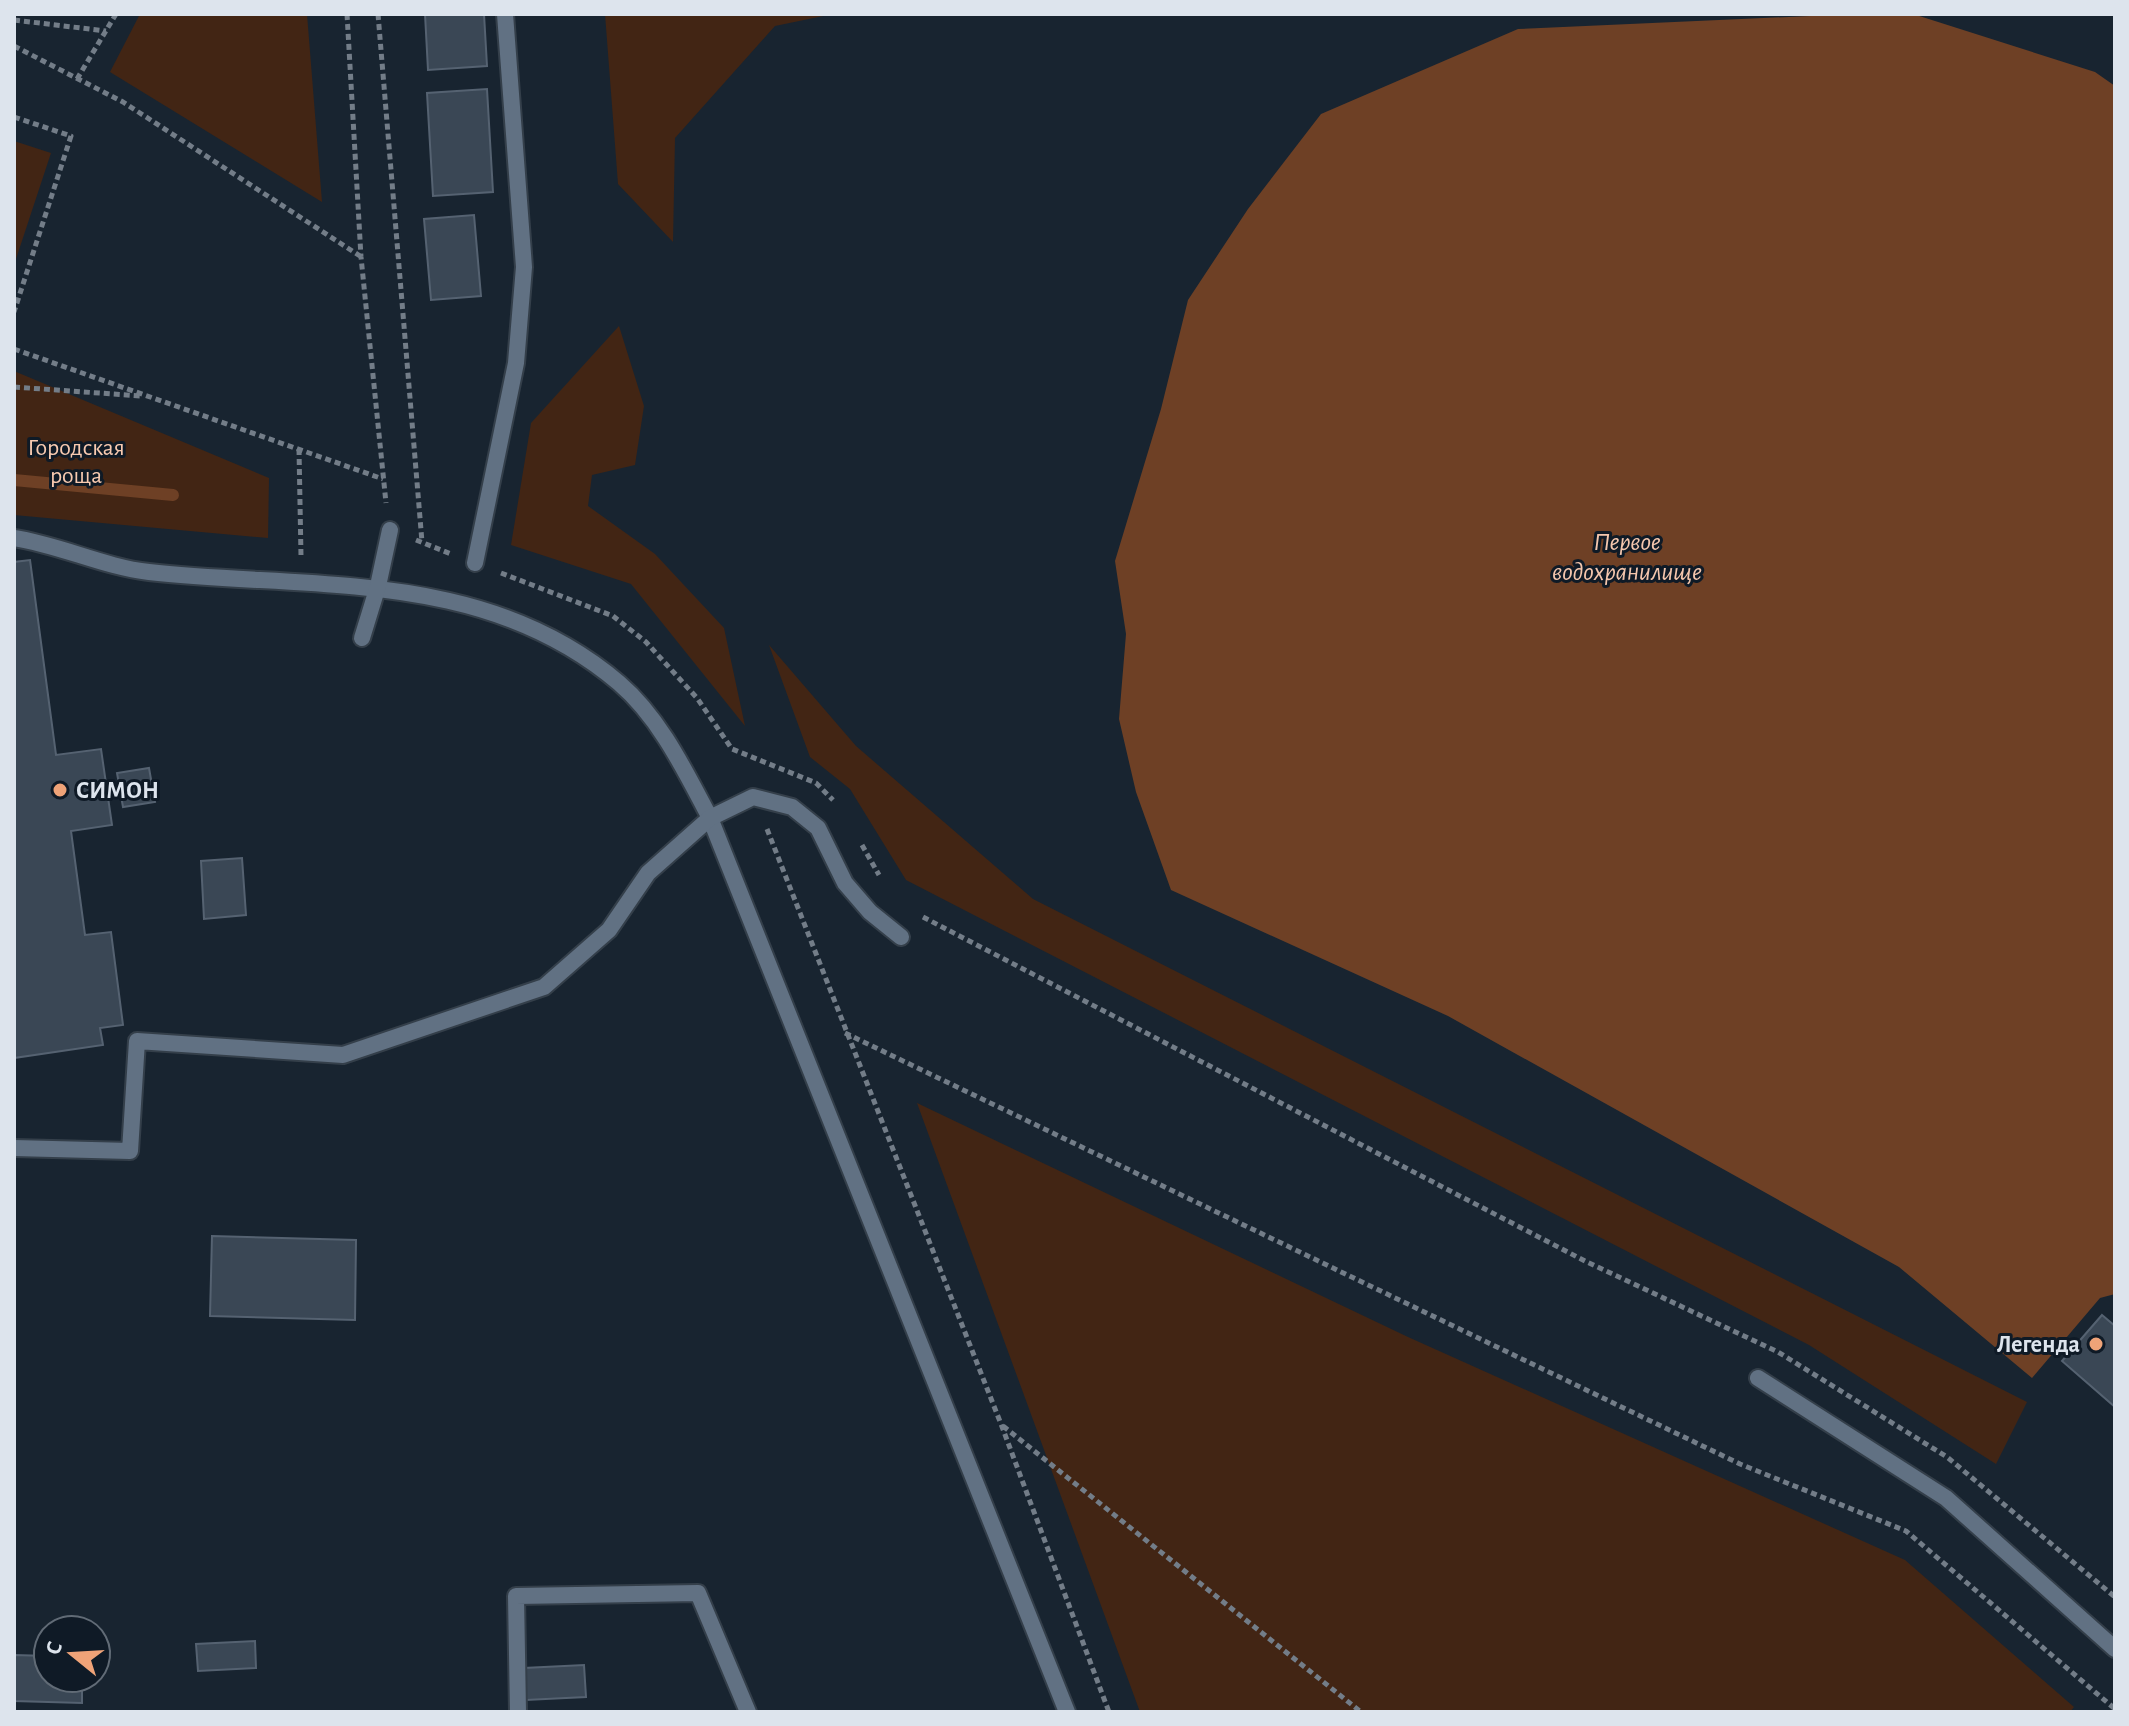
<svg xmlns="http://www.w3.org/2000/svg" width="2129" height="1726" font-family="'Alegreya Sans',sans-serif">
  <rect width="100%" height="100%" fill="#182430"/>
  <g fill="#422514">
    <path d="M140,14H307L322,202L110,72Z"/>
    <path d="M605,14H833L775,26L675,138L673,242L618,184Z"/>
    <path d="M14,141L51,153L14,265Z"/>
    <path d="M619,326L644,406L635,465L592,475L588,506L655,554L724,628L745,726L631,584L511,545L531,423Z"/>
    <path d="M14,371L269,478L268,538L14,515Z"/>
    <path d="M769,645L856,746L1033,899L2027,1402L1996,1464L1809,1345L906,880L850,789L810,757Z"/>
    <path d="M917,1103L1408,1337L1905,1560L2074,1707L2070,1712H1140Z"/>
  </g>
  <path fill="#6e4025" d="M1854,14H1913L2095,72L2115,86V1294L2100,1298L2032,1378L1899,1267L1448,1016L1171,890L1136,792L1119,719L1126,634L1115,561L1161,409L1188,300L1248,209L1321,114L1518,29Z"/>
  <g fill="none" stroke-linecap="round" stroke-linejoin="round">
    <path stroke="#6e4025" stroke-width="12" d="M14,480L173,495"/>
  </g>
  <g fill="#3a4755" stroke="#556271" stroke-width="2">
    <path d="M425,14H484L487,66L428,70Z"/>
    <path d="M487,89L493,192L433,196L427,93Z"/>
    <path d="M474,215L481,296L431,300L424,219Z"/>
    <path d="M30,560L56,755L101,749L112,825L71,831L85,935L111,932L123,1025L100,1028L103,1045L14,1058V562Z"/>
    <path d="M149,768L155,802L123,807L117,773Z"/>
    <path d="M242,858L246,915L204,919L201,861Z"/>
    <path d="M212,1236L356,1240L355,1320L210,1316Z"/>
    <path d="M2102,1315L2115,1326V1407L2062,1361Z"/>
    <path d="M255,1641L256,1668L198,1671L196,1644Z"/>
    <path d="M14,1655L48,1656V1678H82V1703L14,1701Z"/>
    <path d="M584,1665L586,1697L526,1700L524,1668Z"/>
  </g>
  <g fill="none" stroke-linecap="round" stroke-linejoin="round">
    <defs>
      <g id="service">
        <path d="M14,538C60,545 104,567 149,572C312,590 484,568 619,683C660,718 685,771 710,818L1067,1712"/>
        <path d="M475,563L516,363L524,267L505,14"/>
        <path d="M362,638L378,586L390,530"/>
        <path d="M14,1148L130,1151L137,1041L343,1055L544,987L609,930L648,873L710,818L753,797L792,807L818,828L845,883L870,912L901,937"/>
        <path d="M1758,1378L1946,1498L2115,1649"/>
        <path d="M518,1712L516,1596L698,1593L748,1712"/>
      </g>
    </defs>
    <use href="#service" stroke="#343f4a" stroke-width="20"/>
    <g stroke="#737d88" stroke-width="5" stroke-dasharray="6 4" stroke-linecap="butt">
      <path d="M347,14L361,257L386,503"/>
      <path d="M378,14L422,542"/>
      <path d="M14,20L106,31"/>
      <path d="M14,46L123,102L360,256"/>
      <path d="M77,79L116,14"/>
      <path d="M14,117L71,136L14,312"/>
      <path d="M14,349L383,479"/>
      <path d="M14,387L141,396"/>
      <path d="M299,449L301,556"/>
      <path d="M416,540L451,554"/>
      <path d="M501,573L613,616L646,642L697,698L732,749L816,783L833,800"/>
      <path d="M767,829L1001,1424L1109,1712"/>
      <path d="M862,845L879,875"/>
      <path d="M923,917L1585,1261L1778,1352L1947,1457L2115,1597"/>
      <path d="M845,1033L1740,1464L1906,1531L2115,1709"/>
      <path d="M1003,1426L1361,1712"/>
    </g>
    <use href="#service" stroke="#617183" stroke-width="16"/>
  </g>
  <g fill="#efa378" stroke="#0f1a26" stroke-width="3">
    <circle cx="60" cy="790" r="8"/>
    <circle cx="2096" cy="1344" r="8"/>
  </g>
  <g text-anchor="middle" stroke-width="6" stroke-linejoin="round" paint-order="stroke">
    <g font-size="24" fill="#f8cab0" stroke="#0f1a26">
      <text x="76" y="455">Городская<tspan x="76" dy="28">роща</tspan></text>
    </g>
    <g font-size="24" font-weight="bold" fill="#dde4ed" stroke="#0f1a26" text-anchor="start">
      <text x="76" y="798">СИМОН</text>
      <text x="2080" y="1352" text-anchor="end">Легенда</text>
    </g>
    <g font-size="26" font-style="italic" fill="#f4c6ad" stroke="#0f1a26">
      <text x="1627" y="550">Первое<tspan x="1627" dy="30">водохранилище</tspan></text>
    </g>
  </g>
  <rect width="2129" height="1726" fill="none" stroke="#dde4ed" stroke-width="32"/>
  <g transform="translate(72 1654) rotate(288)"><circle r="38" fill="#0f1a26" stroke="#616b76" stroke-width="2"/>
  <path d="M0-6L14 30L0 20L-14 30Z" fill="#efa378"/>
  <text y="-12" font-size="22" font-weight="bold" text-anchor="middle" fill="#dde4ed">С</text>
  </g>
</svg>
